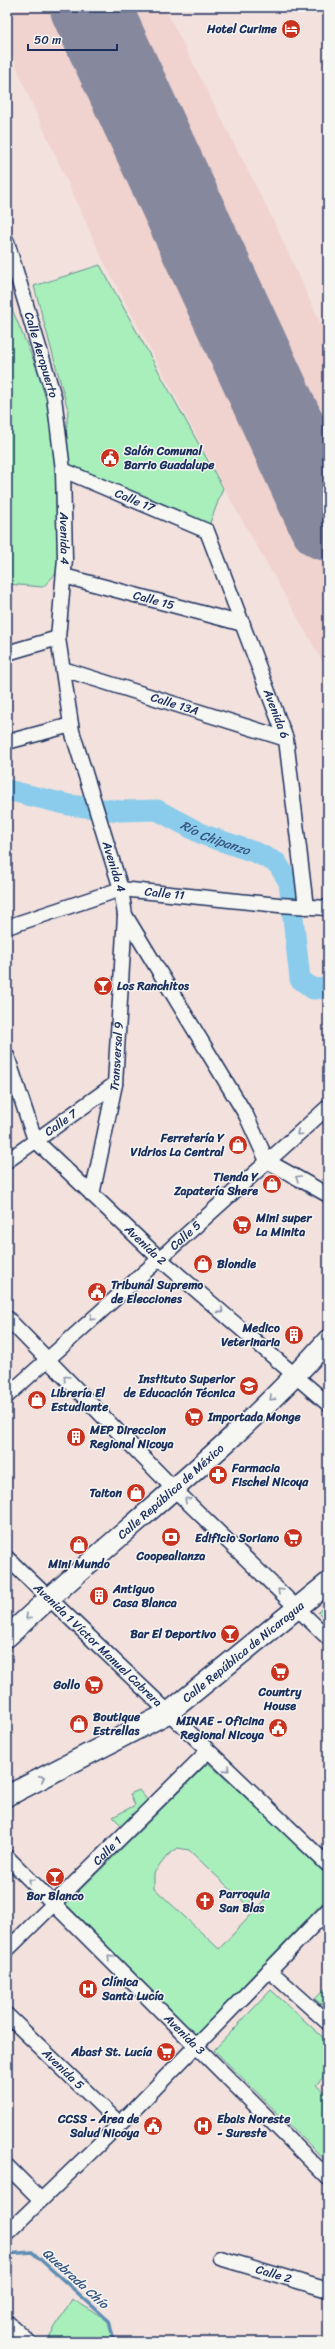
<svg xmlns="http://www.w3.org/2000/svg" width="335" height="2349" font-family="Sriracha,sans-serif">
  <rect width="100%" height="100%" fill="#f2e1dd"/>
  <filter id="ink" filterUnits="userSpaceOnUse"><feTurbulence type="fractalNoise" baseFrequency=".025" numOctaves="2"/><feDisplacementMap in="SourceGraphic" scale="8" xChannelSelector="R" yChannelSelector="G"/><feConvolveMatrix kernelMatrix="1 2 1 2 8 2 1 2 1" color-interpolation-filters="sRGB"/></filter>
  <g filter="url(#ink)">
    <path fill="#f0d2ce" d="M7,7H164L273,220L328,340V671L234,506L102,258L25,88L7,41Z"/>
    <g fill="#a8efbc" stroke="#628f8d" fill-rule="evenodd">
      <path d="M100,265L223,488L207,531L63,470L68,410L34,286Z"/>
      <path d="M7,297L50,400L56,473L60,569L43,587L7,584Z"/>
      <path d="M328,1603V1622L318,1612Z"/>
      <path d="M208,1763L328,1873V1897L196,2035L66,1904ZM178,1848L189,1850L247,1905L262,1890L269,1896L219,1949L154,1888V1873L167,1856Z"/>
      <path d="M139,1790L149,1802L123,1827L113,1817L135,1805L130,1794Z"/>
      <path d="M328,1986V2010L315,1999Z"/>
      <path d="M271,1990L328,2042V2072L316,2085L328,2096V2163L214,2050Z"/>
      <path d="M72,2299L109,2321L114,2342H46Z"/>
    </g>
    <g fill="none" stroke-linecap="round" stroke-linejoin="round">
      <path stroke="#5e8db3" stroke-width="3.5" d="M7,2254L32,2252L109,2321L114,2342"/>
      <path stroke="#8bccec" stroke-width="21" id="s1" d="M7,790L69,805L121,811L157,810L204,835L257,853L277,863L289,882L300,979L313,989L328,988"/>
      <path stroke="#86889e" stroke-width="80" d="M90,7L328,521"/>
      <defs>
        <g id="minor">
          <path id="s2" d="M7,242L54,397L63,470L65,559L58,638L72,731L121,889L125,915L246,1115L267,1161L328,1195"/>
          <path id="s3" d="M63,470L207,531L286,739L306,907"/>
          <path id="s4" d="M64,576L243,624"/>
          <path d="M7,653L58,638"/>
          <path id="s5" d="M63,669L286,739"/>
          <path d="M7,742L71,725"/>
          <path id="s6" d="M7,927L121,889L279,905L328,908"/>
          <path id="s7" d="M7,1056L35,1140L159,1258L328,1404"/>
          <path id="s8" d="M7,1161L115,1084"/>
          <path id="s9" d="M92,1195L115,1084L125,915"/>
          <path d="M7,1318L174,1489L328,1638"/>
          <path id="s10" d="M7,1396L328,1107"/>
          <path id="s11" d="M7,1558L328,1865"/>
          <path id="s12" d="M7,1857L328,2178"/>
          <path id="s13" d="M7,1950L208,1751"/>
          <path d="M269,1970L328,2023"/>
          <path id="s14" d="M7,2015L120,2124"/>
          <path d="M7,2166L41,2200"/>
          <path d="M7,2233L120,2124L328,1910"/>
          <path id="s15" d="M220,2258L328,2290"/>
          <path d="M7,2322L29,2342"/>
        </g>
        <g id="secondary">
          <path id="s16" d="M7,1637C113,1537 231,1449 328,1340"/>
          <path id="s17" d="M7,1796L168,1713L328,1583"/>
        </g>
      </defs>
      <use href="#minor" stroke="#1b2f5e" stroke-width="17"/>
      <use href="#secondary" stroke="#1b2f5e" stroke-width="23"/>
      <use href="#minor" stroke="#f6f6f2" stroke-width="14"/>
      <use href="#secondary" stroke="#f6f6f2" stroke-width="20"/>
    </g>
    <defs><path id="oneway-chevron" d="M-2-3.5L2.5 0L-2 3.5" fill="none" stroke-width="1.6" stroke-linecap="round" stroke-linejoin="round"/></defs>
    <g stroke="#8892a8">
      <use href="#oneway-chevron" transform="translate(299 1133) rotate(138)"/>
      <use href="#oneway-chevron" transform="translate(298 1178) rotate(-150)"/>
      <use href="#oneway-chevron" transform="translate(221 1311) rotate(41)"/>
      <use href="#oneway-chevron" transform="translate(92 1318) rotate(138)"/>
      <use href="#oneway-chevron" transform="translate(66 1378) rotate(-134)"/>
      <use href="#oneway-chevron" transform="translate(272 1398) rotate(137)"/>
      <use href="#oneway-chevron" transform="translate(187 1500) rotate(-136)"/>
      <use href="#oneway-chevron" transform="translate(280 1591) rotate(-136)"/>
      <use href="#oneway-chevron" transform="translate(28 1617) rotate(137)"/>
      <use href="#oneway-chevron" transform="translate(227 1769) rotate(44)"/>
      <use href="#oneway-chevron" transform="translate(42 1778) rotate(-27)"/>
      <use href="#oneway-chevron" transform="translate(31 1881) rotate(-135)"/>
      <use href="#oneway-chevron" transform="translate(110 1958) rotate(-135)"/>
    </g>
  </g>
  <defs>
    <symbol id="hotel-disc" viewBox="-11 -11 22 22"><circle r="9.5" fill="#c8321e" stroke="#f6f6f2"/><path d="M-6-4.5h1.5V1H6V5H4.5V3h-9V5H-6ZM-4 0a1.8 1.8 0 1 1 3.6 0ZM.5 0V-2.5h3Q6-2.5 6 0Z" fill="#fff"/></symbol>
    <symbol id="civic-disc" viewBox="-11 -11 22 22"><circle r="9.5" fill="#c8321e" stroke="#f6f6f2"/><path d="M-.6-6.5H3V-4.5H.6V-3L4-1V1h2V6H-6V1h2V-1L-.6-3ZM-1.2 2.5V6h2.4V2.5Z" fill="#fff"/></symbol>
    <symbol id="bar-disc" viewBox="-11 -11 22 22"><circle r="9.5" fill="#c8321e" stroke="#f6f6f2"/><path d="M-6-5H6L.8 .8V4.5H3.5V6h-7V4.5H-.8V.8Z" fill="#fff"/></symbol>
    <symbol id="shop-disc" viewBox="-11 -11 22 22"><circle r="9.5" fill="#c8321e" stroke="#f6f6f2"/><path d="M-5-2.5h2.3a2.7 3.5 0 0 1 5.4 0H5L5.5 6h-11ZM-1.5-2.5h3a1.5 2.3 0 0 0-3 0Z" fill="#fff"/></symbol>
    <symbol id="supermarket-disc" viewBox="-11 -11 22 22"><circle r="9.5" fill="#c8321e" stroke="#f6f6f2"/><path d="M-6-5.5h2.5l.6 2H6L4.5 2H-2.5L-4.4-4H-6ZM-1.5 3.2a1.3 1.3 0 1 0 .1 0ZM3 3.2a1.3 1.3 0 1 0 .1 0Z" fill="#fff"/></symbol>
    <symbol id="building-disc" viewBox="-11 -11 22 22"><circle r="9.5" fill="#c8321e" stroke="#f6f6f2"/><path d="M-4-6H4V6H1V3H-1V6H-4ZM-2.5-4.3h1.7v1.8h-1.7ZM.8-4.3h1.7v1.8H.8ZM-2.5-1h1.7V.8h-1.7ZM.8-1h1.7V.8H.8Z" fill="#fff"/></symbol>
    <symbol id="university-disc" viewBox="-11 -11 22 22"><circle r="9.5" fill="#c8321e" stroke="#f6f6f2"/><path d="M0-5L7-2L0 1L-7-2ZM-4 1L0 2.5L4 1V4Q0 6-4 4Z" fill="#fff"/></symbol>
    <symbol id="pharmacy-disc" viewBox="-11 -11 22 22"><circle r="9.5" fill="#c8321e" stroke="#f6f6f2"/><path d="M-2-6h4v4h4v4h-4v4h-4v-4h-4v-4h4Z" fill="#fff"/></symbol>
    <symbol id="bank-disc" viewBox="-11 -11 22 22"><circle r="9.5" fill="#c8321e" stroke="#f6f6f2"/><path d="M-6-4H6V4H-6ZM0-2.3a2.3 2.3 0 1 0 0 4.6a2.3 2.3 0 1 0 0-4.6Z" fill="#fff"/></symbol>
    <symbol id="church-disc" viewBox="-11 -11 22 22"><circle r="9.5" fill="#c8321e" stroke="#f6f6f2"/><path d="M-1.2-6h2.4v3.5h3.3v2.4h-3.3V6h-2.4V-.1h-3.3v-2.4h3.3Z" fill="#fff"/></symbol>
    <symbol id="hospital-disc" viewBox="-11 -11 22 22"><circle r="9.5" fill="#c8321e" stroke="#f6f6f2"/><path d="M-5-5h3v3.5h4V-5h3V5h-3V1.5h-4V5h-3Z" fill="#fff"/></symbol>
  </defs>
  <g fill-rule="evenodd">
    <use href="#hotel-disc" x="280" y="18" width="22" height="22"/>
    <use href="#civic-disc" x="99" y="447" width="22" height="22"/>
    <use href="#bar-disc" x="92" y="975" width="22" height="22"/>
    <use href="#shop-disc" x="227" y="1134" width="22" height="22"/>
    <use href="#shop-disc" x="261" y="1173" width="22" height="22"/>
    <use href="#supermarket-disc" x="231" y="1214" width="22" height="22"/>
    <use href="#shop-disc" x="192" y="1253" width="22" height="22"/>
    <use href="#civic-disc" x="86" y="1281" width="22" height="22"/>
    <use href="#building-disc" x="283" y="1324" width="22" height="22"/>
    <use href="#university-disc" x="238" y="1375" width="22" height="22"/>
    <use href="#shop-disc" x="26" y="1389" width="22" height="22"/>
    <use href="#supermarket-disc" x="183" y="1406" width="22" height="22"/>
    <use href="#building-disc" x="65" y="1426" width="22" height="22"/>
    <use href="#pharmacy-disc" x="207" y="1464" width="22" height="22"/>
    <use href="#shop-disc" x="125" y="1482" width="22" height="22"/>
    <use href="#bank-disc" x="160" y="1526" width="22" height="22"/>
    <use href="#supermarket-disc" x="282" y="1527" width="22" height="22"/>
    <use href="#shop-disc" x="68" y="1534" width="22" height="22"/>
    <use href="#building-disc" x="88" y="1585" width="22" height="22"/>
    <use href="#bar-disc" x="219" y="1623" width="22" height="22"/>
    <use href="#supermarket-disc" x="269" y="1661" width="22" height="22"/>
    <use href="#supermarket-disc" x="83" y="1674" width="22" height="22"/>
    <use href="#shop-disc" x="68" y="1713" width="22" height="22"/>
    <use href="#civic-disc" x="267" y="1717" width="22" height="22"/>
    <use href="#bar-disc" x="44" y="1866" width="22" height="22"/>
    <use href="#church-disc" x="194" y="1890" width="22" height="22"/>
    <use href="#hospital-disc" x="77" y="1978" width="22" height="22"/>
    <use href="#supermarket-disc" x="155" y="2041" width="22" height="22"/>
    <use href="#civic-disc" x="142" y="2115" width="22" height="22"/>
    <use href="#hospital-disc" x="192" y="2115" width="22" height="22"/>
  </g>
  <g text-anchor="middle" stroke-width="3" stroke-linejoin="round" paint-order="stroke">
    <g font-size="12" font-weight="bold" fill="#1b2f5e" stroke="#f6f6f2" text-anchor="start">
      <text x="277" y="33" text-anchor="end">Hotel Curime</text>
      <text x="124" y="455">Salón Comunal<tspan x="124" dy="14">Barrio Guadalupe</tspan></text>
      <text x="117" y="990">Los Ranchitos</text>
      <text x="224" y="1142" text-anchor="end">Ferretería Y<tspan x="224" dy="14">Vidrios La Central</tspan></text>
      <text x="258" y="1181" text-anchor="end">Tienda Y<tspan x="258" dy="14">Zapatería Shere</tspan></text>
      <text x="256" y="1222">Mini super<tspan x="256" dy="14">La Minita</tspan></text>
      <text x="217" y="1268">Blondie</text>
      <text x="111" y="1289">Tribunal Supremo<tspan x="111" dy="14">de Elecciones</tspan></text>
      <text x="280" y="1332" text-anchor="end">Medico<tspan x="280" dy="14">Veterinaria</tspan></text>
      <text x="235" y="1383" text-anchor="end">Instituto Superior<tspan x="235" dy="14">de Educación Técnica</tspan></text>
      <text x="51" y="1397">Librería El<tspan x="51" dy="14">Estudiante</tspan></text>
      <text x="208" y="1421">Importada Monge</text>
      <text x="90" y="1434">MEP Direccion<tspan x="90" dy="14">Regional Nicoya</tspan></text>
      <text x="232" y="1472">Farmacia<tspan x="232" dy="14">Fischel Nicoya</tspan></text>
      <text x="122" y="1497" text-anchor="end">Taiton</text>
      <text x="279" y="1542" text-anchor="end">Edificio Soriano</text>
      <text x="171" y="1560" text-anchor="middle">Coopealianza</text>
      <text x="79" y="1568" text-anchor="middle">Mini Mundo</text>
      <text x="113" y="1593">Antiguo<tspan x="113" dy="14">Casa Blanca</tspan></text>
      <text x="216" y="1638" text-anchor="end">Bar El Deportivo</text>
      <text x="80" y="1689" text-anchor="end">Gollo</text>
      <text x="280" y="1696" text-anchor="middle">Country<tspan x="280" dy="14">House</tspan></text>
      <text x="93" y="1721">Boutique<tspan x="93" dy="14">Estrellas</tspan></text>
      <text x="264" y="1725" text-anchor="end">MINAE - Oficina<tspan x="264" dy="14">Regional Nicoya</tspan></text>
      <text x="219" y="1898">Parroquia<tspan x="219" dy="14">San Blas</tspan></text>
      <text x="55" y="1900" text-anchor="middle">Bar Blanco</text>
      <text x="102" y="1986">Clínica<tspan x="102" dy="14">Santa Lucía</tspan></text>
      <text x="152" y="2056" text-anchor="end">Abast St. Lucía</text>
      <text x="139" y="2123" text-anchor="end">CCSS - Área de<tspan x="139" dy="14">Salud Nicoya</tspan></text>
      <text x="217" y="2123">Ebais Noreste<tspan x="217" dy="14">- Sureste</tspan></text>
    </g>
    <g font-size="12" fill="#1b2f5e" stroke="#f6f6f2">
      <text dy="4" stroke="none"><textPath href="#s2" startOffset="118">Calle Aeropuerto</textPath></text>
      <text dy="4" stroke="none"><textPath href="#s3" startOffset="78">Calle 17</textPath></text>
      <text dy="4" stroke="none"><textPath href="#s2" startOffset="304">Avenida 4</textPath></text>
      <text dy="4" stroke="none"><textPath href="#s4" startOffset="93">Calle 15</textPath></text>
      <text dy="4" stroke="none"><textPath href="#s5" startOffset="117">Calle 13A</textPath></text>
      <text dy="4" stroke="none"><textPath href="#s3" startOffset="352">Avenida 6</textPath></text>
      <text dy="4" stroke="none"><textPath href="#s2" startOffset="640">Avenida 4</textPath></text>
      <text dy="4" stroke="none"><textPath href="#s6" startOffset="164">Calle 11</textPath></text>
      <text dy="4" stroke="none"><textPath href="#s9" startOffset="141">Transversal 9</textPath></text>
      <text dy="4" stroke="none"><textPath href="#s8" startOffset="66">Calle 7</textPath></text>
      <text dy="4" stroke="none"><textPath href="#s10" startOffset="240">Calle 5</textPath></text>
      <text dy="4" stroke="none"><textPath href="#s7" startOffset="241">Avenida 2</textPath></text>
      <text dy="4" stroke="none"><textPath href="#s16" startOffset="219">Calle República de México</textPath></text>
      <text dy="4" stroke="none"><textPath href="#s11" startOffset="126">Avenida 1 Víctor Manuel Cabrera</textPath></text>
      <text dy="4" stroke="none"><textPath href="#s17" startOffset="278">Calle República de Nicaragua</textPath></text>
      <text dy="4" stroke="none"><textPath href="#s13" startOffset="141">Calle 1</textPath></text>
      <text dy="4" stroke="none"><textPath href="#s12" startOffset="251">Avenida 3</textPath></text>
      <text dy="4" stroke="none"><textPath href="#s14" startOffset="78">Avenida 5</textPath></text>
      <text dy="4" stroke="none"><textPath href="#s15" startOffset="56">Calle 2</textPath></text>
    </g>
    <g font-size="13" font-style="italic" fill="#375682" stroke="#f6f6f2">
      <text dy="5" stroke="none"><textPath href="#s1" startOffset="217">Río Chipanzo</textPath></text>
      <text transform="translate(76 2278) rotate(42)" y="5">Quebrada Chío</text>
    </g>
  </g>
  <rect width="335" height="2349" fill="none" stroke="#f6f6f2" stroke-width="24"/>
  <rect x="12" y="12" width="311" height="2325" fill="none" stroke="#1b2f5e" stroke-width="1.5" filter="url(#ink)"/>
  <path d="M28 44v6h89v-6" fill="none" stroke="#1b2f5e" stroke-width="2"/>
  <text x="34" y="44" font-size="12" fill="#1b2f5e" stroke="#f6f6f2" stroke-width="3" paint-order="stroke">50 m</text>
</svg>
